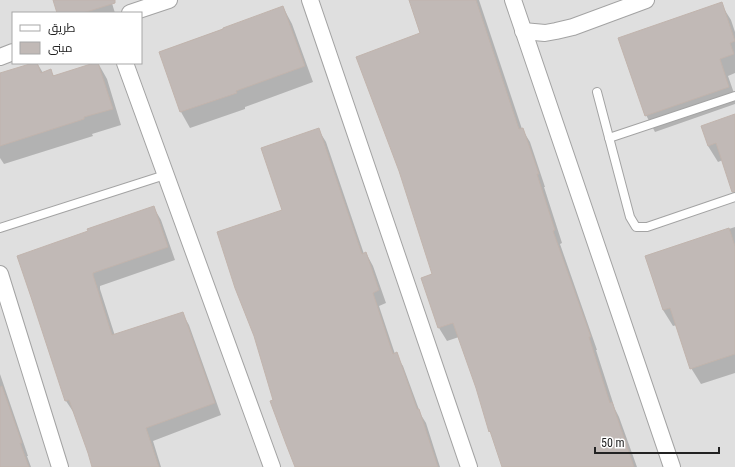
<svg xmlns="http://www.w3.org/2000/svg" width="735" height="467" font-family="'Roboto Condensed',Cairo,sans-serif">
  <rect width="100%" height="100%" fill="#f1eee9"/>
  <path fill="#dfdfdf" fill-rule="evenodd" d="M0,0H735V467H0ZM13,13H141V63H13Z"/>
  <g fill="#0003">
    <path d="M54,0H111L115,13H58Z"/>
    <path d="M410,0H479L522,129L530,142L545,187H544L562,243L560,244L597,350H596L615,409L619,417L637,467H503L494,439L490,431L477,388L459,337L447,341L439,328L422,278L433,274L421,34Z"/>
    <path d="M721,4L731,20L735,32V73L728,76L735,96V104L655,132L646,115Z"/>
    <path d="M283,7L292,24L313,82L245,107V109L190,128L181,112L160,52Z"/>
    <path d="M37,63L43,73L51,71L54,76L98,63L107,79L121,125L92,134L93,136L4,164L0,158V74Z"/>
    <path d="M735,115V193L723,160L718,162L708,146Z"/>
    <path d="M318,129L326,142L364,254L366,253L373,266L386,303L379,306L395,354L403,366L421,415L426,423L440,467H296L274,400L283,210Z"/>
    <path d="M154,208L161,220L175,260L100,286V289L115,336L182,313L189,325L221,415L153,441L161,467H94L75,413H74L66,401L32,296Z"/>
    <path d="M735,227V373L701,384L691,368L677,325L673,326L663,310L646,256Z"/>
    <path d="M0,374L28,456H27L31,467H0Z"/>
  </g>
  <g fill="#c1b9b6" stroke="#c1b4ad">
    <path d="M53,0H115V3L83,13H57Z"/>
    <path d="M409,0H476L519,129L523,128L539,174H537L555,230L553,231L591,337H589L610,403L612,402L634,467H502L490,431L489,432L476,388L453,323L438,328L421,278L432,274L399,171L356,57L420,33Z"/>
    <path d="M722,2L735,41L730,43L734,54L720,59L729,87L645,116L618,38Z"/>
    <path d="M283,6L305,66L236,91L237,93L180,112L159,52L223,29V28Z"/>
    <path d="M33,63H37L41,73L51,69L53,76L94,63H98L113,109L84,117V119L0,146V73Z"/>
    <path d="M735,114V192H732L716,143L708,146L701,126Z"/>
    <path d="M319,128L362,254L366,252L379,290L373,293L393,354L397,352L417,409H419L438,467H295L286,444L270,401L273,400L254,336L235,288L217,232L282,210L261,148Z"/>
    <path d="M154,206L168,247L93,273V275L112,335L183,312L215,403L146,428L159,467H92L88,453L69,400L65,401L31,297L17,256L88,231L87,229Z"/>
    <path d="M729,228L735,246V354L690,369L670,308L663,310L645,256Z"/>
    <path d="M2,386L22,443H20L29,467H0V387Z"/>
  </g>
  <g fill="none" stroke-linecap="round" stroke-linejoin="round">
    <defs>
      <g id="lane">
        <path d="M597,92L630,217L636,227H647L735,197"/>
        <path d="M609,138L735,96"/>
        <path d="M0,228L165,175"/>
      </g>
      <g id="street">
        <path d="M310,0L469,467"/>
        <path d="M513,0L672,467"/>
        <path d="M130,13L169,0"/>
        <path d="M523,31L545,33L556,31L573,27L646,0"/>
        <path d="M0,57L13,52"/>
        <path d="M125,63L272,467"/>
        <path d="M0,274L60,467"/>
      </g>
    </defs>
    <use href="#lane" stroke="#a3a3a3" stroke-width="10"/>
    <use href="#street" stroke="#a3a3a3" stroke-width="18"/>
    <use href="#lane" stroke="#fff" stroke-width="8"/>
    <use href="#street" stroke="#fff" stroke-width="16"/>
  </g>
  <rect x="12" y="12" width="130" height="52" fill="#ffffff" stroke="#a7a7a7"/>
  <rect x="20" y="25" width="20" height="6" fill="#ffffff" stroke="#a7a7a7"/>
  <text x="48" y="32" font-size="12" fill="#222222">طريق</text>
  <rect x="20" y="42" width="20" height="12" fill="#c1b9b6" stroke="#a7a7a7"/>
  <text x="48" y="52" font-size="12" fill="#222222">مبنى</text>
  <path d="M595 447v6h124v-6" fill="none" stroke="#222222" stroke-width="2"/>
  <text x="601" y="447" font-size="12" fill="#222222" stroke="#ffffff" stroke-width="3" paint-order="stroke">50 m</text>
</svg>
